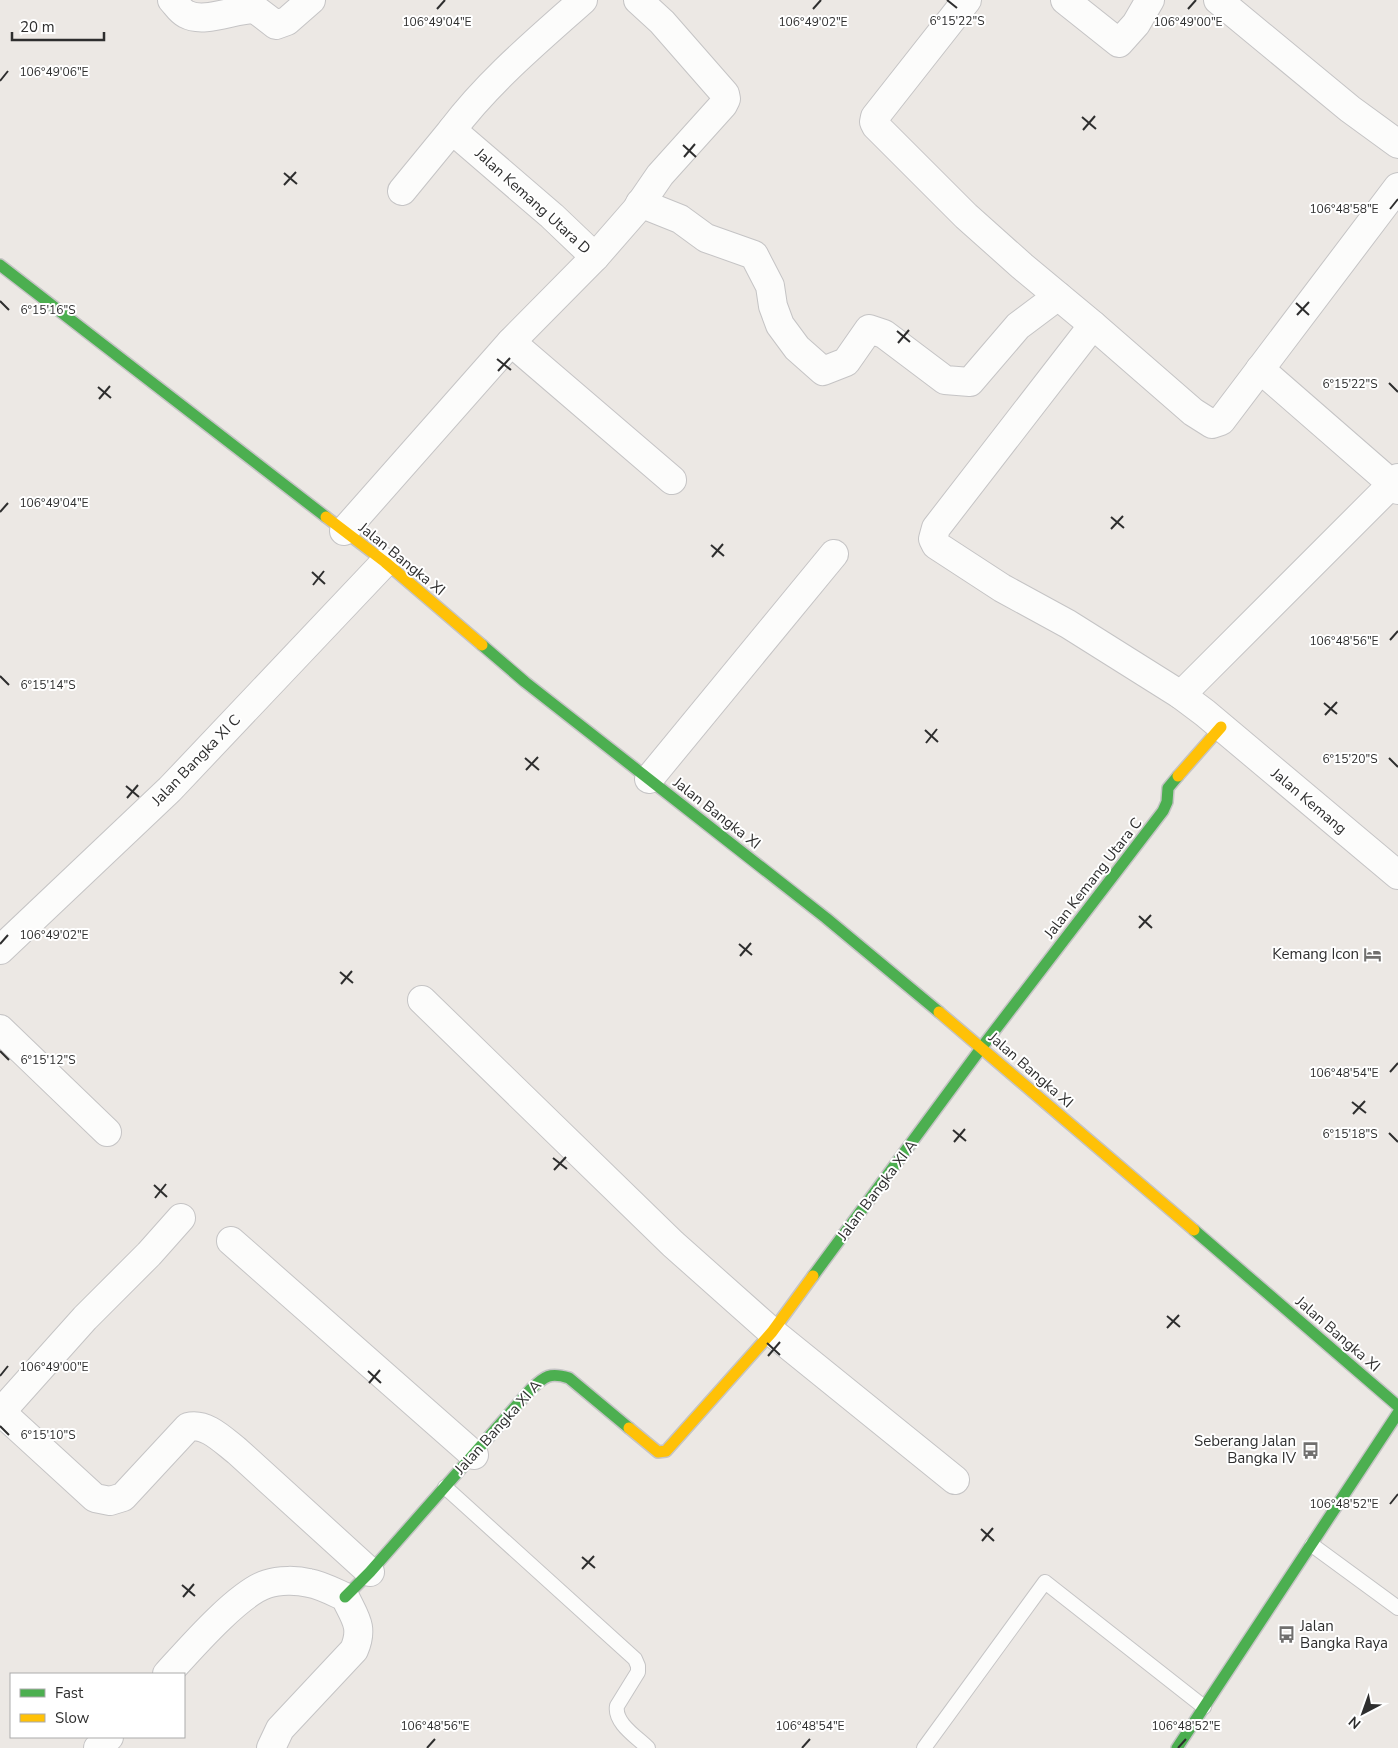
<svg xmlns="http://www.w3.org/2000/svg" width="1398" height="1748" font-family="'Nunito Sans',sans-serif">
  <rect width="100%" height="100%" fill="#ece8e4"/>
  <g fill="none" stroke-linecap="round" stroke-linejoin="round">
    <defs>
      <g id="lane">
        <path d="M445,1487L635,1659L638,1666V1672L617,1706C614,1723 637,1737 648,1748"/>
        <path d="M1312,1545L1398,1608"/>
        <path d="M924,1748L1045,1582L1204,1707"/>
      </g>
      <g id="street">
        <path d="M172,0C176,4 180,11 186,14C204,24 234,9 255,9L276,25L287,21L311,0"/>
        <path d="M967,0L875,117L874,122L876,126L966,216L1022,266L1093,325L1193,412L1212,424L1221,421L1398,187"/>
        <path d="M1065,0L1119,43L1136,24L1150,0"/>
        <path d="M1218,0L1350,109L1398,144"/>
        <path d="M452,130C489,81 537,41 583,0"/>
        <path d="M402,191L452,130L552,216L595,257"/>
        <path d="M640,203L680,219L706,238L754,255L770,286L773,306L780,325L797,348L823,371L846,362L869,329L884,334L945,380L970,382L1018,326L1058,296"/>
        <path d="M1093,325L936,528L933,539L936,545L1002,588L1068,624L1181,695"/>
        <path d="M511,342L672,480"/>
        <path d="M1260,369L1392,484L1398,478"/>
        <path d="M1398,490L1392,484L1181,695L1205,713L1398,875"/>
        <path d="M344,531L511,342L595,257L636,210L660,175L723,105L726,99L725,94L662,22L638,0"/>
        <path d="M649,779L834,554"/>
        <path d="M0,950L170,789L385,562"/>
        <path d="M422,1000L673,1244L772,1332L955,1480"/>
        <path d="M0,1029L107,1132"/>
        <path d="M231,1241L474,1455"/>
        <path d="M0,1411L95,1498L110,1501L123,1497L188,1427C206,1422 224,1441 237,1451L370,1572"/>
        <path d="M1,1412L85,1318L149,1254L181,1218"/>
        <path d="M167,1674C188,1651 238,1593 267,1584C279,1580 297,1580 309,1583C321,1585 334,1592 345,1597C355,1618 364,1627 354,1650L280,1729L271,1748"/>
        <path d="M98,1748L109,1737"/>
      </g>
      <g id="fast">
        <path d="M0,265L326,517"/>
        <path d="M482,645L525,682L826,918L939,1012"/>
        <path d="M1194,1230L1398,1406"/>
        <path d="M813,1276L982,1047L1163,811L1167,802L1168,788L1178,776"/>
        <path d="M345,1597L370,1572L531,1389C545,1376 550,1372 569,1378L629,1428"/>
        <path d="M1177,1748L1398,1413"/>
      </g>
      <g id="slow">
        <path d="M326,517L385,562L482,645"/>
        <path d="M1178,776L1221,727"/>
        <path d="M939,1012L1194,1230"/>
        <path d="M629,1428L658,1452L666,1451L772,1332L813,1276"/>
      </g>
    </defs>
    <use href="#lane" stroke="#c5c4c5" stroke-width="16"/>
    <use href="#street" stroke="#c5c4c5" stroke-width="30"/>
    <use href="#fast" stroke="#c5c4c5" stroke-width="14"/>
    <use href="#slow" stroke="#c5c4c5" stroke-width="14"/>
    <use href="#lane" stroke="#fcfcfb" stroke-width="14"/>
    <use href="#street" stroke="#fcfcfb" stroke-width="28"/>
    <use href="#fast" stroke="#4caf50" stroke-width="11"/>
    <use href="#slow" stroke="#ffc107" stroke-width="11"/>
  </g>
  <path fill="none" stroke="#2e2e2e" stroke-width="2" d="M947,0L957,8M437,9L445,0M813,9L821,0M1188,9L1196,0M0,81L8,71M1082,117L1096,129M1083,130L1095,116M683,145L696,157M684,157L695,144M284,173L297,184M284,185L296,172M1390,209L1398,199M0,301L9,310M1296,303L1309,315M1297,315L1309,302M897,331L910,342M898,343L909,330M497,359L511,370M498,371L510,358M1389,383L1398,392M98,387L111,398M99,399L110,386M0,512L8,503M1111,517L1124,528M1111,529L1123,516M711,545L724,556M712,557L723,544M312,572L325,584M313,585L324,571M1390,640L1398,631M0,676L9,685M1324,703L1337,714M1325,715L1337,702M925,730L938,742M926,743L937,729M525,758L539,770M1389,758L1398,767M526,770L538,757M126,786L139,797M127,798L138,785M1139,916L1152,928M1139,928L1151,915M0,944L8,935M739,944L752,955M740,956L751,943M340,972L353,983M341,984L352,971M0,1051L9,1060M1390,1072L1398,1063M1352,1102L1366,1113M1353,1114L1365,1101M953,1130L966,1141M1389,1133L1398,1142M954,1142L965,1129M553,1158L567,1169M554,1170L566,1157M154,1185L167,1197M155,1198L166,1184M1167,1316L1180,1327M1167,1328L1179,1315M767,1343L780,1355M768,1356L780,1342M368,1371L381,1383M0,1376L8,1366M369,1383L380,1370M0,1426L9,1435M1390,1504L1398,1494M981,1529L994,1541M982,1541L993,1528M582,1557L595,1568M582,1569L594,1556M182,1585L195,1596M183,1597L194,1584M427,1748L435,1739M802,1748L810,1739M1178,1748L1186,1739"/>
  <defs>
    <symbol id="hotel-bare" viewBox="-9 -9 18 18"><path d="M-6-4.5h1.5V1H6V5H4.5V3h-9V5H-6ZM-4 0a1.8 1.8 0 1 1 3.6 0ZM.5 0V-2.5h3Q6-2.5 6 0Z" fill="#706f6e" stroke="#fff" stroke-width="2.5" paint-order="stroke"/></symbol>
    <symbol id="bus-bare" viewBox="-9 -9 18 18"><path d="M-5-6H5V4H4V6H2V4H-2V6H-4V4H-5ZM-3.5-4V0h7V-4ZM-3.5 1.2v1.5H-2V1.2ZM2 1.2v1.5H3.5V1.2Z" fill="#706f6e" stroke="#fff" stroke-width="2.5" paint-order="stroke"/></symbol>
  </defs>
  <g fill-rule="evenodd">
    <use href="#hotel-bare" x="1360" y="942" width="25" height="25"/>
    <use href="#bus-bare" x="1298" y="1438" width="25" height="25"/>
    <use href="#bus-bare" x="1274" y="1622" width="25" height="25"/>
  </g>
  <g text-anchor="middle" stroke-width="4" stroke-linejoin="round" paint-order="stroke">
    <g font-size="15" fill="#2e2e2e" stroke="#fff">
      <text transform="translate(533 201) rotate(42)" y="5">Jalan Kemang Utara D</text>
      <text transform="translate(402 559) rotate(39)" y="5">Jalan Bangka XI</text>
      <text transform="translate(196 760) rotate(-46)" y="5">Jalan Bangka XI C</text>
      <text transform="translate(1309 801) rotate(40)" y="5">Jalan Kemang</text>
      <text transform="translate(717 813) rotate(38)" y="5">Jalan Bangka XI</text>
      <text transform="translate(1093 878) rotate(-52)" y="5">Jalan Kemang Utara C</text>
      <text transform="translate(1031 1070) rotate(41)" y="5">Jalan Bangka XI</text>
      <text transform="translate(877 1190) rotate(-53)" y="5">Jalan Bangka XI A</text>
      <text transform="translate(1338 1334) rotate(41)" y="5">Jalan Bangka XI</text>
      <text transform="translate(498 1427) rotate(-48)" y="5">Jalan Bangka XI A</text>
    </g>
    <g font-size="15" fill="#2e2e2e" stroke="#fff" text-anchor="end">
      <text x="1359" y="959">Kemang Icon</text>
      <text x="1296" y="1446">Seberang Jalan<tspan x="1296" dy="17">Bangka IV</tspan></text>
      <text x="1300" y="1631" text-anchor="start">Jalan<tspan x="1300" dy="17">Bangka Raya</tspan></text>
    </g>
  </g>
  <g font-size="12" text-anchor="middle" fill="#2e2e2e" stroke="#fff" stroke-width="4" stroke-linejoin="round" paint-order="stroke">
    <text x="957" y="25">6°15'22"S</text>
    <text x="437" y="26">106°49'04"E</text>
    <text x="813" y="26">106°49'02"E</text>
    <text x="1188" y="26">106°49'00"E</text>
    <text x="54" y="76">106°49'06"E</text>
    <text x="1344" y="213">106°48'58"E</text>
    <text x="48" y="314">6°15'16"S</text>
    <text x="1350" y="388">6°15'22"S</text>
    <text x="54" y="507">106°49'04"E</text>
    <text x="1344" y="645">106°48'56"E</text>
    <text x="48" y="689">6°15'14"S</text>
    <text x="1350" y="763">6°15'20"S</text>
    <text x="54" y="939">106°49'02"E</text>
    <text x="48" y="1064">6°15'12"S</text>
    <text x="1344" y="1077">106°48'54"E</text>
    <text x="1350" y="1138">6°15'18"S</text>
    <text x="54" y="1371">106°49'00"E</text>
    <text x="48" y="1439">6°15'10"S</text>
    <text x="1344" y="1508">106°48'52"E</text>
    <text x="435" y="1730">106°48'56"E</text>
    <text x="810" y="1730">106°48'54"E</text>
    <text x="1186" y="1730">106°48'52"E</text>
  </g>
  <rect x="10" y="1673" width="175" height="65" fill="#ffffff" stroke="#ababab"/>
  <rect x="20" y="1689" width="25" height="8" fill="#4caf50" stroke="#ababab"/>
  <text x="55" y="1698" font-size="15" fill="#2e2e2e">Fast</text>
  <rect x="20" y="1714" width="25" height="8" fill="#ffc107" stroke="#ababab"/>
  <text x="55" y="1723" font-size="15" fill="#2e2e2e">Slow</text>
  <g transform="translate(1363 1713) rotate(221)" stroke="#ffffff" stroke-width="4" paint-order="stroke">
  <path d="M0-4L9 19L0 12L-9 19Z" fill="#2e2e2e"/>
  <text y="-8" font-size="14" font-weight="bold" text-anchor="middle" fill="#2e2e2e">N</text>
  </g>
  <path d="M12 32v8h92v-8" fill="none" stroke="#2e2e2e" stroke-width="2.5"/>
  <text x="20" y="32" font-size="15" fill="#2e2e2e" stroke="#ffffff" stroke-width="4" paint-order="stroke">20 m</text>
</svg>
